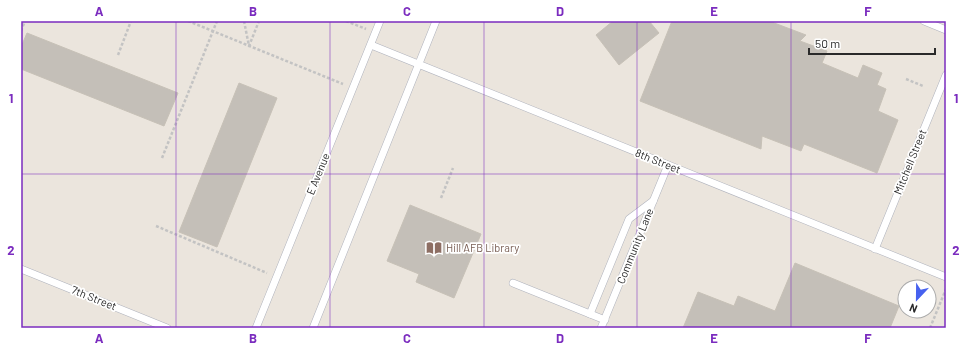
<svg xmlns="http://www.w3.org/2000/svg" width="967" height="349" font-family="Barlow,sans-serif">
  <rect width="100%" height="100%" fill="#ebe5dd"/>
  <g fill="#c4bfb8" stroke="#c7c1b7">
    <path d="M613,21H649L659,33L619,65L596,35Z"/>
    <path d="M672,21H769L806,35L800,41L827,51L822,63L858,78L863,65L882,73L877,85L886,89L878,111L898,120L877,173L804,144L801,151L762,136L761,149L640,101Z"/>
    <path d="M27,33L178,93L164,126L21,69V47Z"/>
    <path d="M239,83L277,98L217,247L179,232Z"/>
    <path d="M410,205L481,234L454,298L416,282L419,274L387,261Z"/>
    <path d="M795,263L899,306L890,328H683L698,292L734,306L738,296L775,311Z"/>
  </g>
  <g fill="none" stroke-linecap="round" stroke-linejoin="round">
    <defs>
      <g id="lane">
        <path d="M924,21L946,30"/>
        <path d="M371,45L946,277"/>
        <path d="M875,249L946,75"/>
        <path d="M21,269L167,328"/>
        <path d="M513,283L590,314L629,219L653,201"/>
        <path d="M590,314L605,320"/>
        <path d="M256,328L380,21"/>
        <path d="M313,328L436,21"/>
        <path d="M601,328L668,165"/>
      </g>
    </defs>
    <use href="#lane" stroke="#b0b3bd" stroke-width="8"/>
    <g stroke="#c3c3c3" stroke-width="2.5" stroke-dasharray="3 2" stroke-linecap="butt">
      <path d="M188,21L343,84"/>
      <path d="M244,21L249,46L259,21"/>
      <path d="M346,21L366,29"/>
      <path d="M21,31L25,21"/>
      <path d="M118,55L131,21"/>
      <path d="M906,79L923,86"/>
      <path d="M162,158L217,21"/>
      <path d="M441,198L453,168"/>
      <path d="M156,226L267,273"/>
      <path d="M930,328L946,289"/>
    </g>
    <use href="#lane" stroke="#fff" stroke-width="7"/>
  </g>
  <path fill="none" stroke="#7b2cbf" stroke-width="1" stroke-opacity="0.55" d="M176,21V328M330,21V328M484,21V328M637,21V328M791,21V328M21,174H946"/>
  <defs>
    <symbol id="library-bare" viewBox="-9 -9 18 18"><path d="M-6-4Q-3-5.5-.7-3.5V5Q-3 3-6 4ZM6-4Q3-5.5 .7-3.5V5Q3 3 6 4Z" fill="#8d6e63" stroke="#fff" stroke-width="2.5" paint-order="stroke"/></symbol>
  </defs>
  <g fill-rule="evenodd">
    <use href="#library-bare" x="423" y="237" width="22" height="22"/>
  </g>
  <g text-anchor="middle" stroke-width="3.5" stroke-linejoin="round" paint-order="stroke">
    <g font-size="11" fill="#2a2a2a" stroke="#fff">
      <text transform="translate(658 161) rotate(22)" y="4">8th Street</text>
      <text transform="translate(910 162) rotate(-68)" y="4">Mitchell Street</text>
      <text transform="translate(318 174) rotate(-68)" y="4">E Avenue</text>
      <text transform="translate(635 246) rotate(-68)" y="4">Community Lane</text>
      <text transform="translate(94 298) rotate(22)" y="4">7th Street</text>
    </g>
    <g font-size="11" fill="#785e54" stroke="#fff" text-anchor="start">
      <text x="446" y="252">Hill AFB Library</text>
    </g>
  </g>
  <rect width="967" height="349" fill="none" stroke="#ffffff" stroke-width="44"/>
  <g transform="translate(917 299) rotate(202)"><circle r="19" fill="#ffffff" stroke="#aaaaaa"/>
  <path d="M0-3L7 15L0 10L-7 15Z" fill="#4661ef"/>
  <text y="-6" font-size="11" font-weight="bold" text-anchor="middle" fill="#2a2a2a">N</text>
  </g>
  <path d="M809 48v6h126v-6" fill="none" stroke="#2a2a2a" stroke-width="2"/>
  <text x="815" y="48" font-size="12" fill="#2a2a2a" stroke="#ffffff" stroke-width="3" paint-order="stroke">50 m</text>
  <rect x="22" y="22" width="923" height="305" fill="none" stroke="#7b2cbf" stroke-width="1.5"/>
  <g font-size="13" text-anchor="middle" font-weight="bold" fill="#7b2cbf">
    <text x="99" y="16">A</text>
    <text x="253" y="16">B</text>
    <text x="407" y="16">C</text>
    <text x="560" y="16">D</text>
    <text x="714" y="16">E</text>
    <text x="868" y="16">F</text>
    <text x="11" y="103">1</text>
    <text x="956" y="103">1</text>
    <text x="11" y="255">2</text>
    <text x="956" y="255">2</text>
    <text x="99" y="343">A</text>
    <text x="253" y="343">B</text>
    <text x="407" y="343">C</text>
    <text x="560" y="343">D</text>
    <text x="714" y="343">E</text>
    <text x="868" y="343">F</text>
  </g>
</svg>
